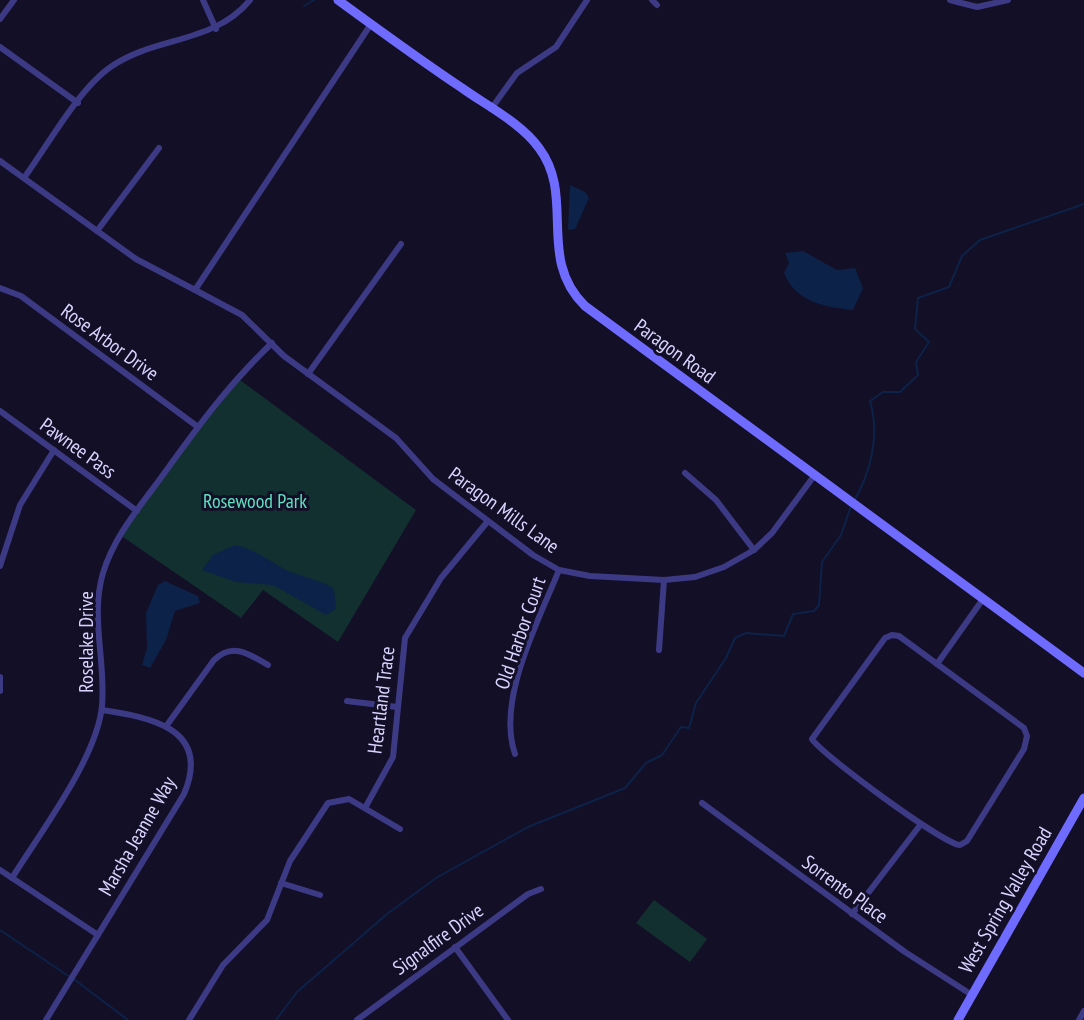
<svg xmlns="http://www.w3.org/2000/svg" width="1084" height="1020" font-family="'PT Sans Narrow',sans-serif">
  <rect width="100%" height="100%" fill="#130f26"/>
  <g fill="#12302f">
    <path d="M236,377L416,510L338,642L263,590L241,618L120,535Z"/>
    <path d="M654,900L707,939L690,962L636,923Z"/>
  </g>
  <g fill="#0c2248">
    <path d="M570,185L585,192L589,198L575,229L568,230Z"/>
    <path d="M803,251L837,270L855,268L863,288L853,310C826,307 796,303 784,273L789,263L785,253Z"/>
    <path d="M235,545C255,549 268,560 286,570C302,577 319,579 334,589L336,609L326,615L273,585L236,582L202,570L213,555Z"/>
    <path d="M165,581L198,596L200,603L175,611L166,640L150,668L142,665L147,648L146,613L158,585Z"/>
  </g>
  <g fill="none" stroke-linecap="round" stroke-linejoin="round">
    <g stroke="#0c2248" stroke-width="2">
      <path d="M304,6L314,0"/>
      <path d="M854,501C871,472 880,434 870,401L883,392H900L918,375L916,362L929,342L915,329L918,298L949,287L962,256L980,240L1084,204"/>
      <path d="M0,930L70,977"/>
      <path d="M75,980L128,1020"/>
      <path d="M276,1020L297,992L387,914L436,878L528,827L625,788L646,763L662,755L681,727L689,728L696,703L726,658L735,638L746,633L784,636L793,614L814,611L819,605L822,562L841,535L851,506"/>
    </g>
    <g stroke="#3d3a85" stroke-width="6">
      <path d="M203,0L216,29"/>
      <path d="M652,0L657,5"/>
      <path d="M950,0L977,7L1008,0"/>
      <path d="M0,19L14,0"/>
      <path d="M0,47L78,103"/>
      <path d="M491,109L517,73L556,47L587,0"/>
      <path d="M0,161L136,259L195,290L371,24"/>
      <path d="M24,178C48,145 79,88 112,66C156,36 214,44 250,0"/>
      <path d="M97,231L159,148"/>
      <path d="M0,288L21,296L198,427"/>
      <path d="M195,290L242,315L284,356L396,438L433,479L533,555L559,570L590,576L664,580L695,577L724,567L754,550L772,533L814,476"/>
      <path d="M308,374L401,244"/>
      <path d="M0,411L137,511"/>
      <path d="M685,473L716,500L754,550"/>
      <path d="M0,566L20,505L54,450"/>
      <path d="M892,635L899,636L1024,728L1027,736L1024,749L967,841L960,845C943,844 821,754 812,739L885,638Z"/>
      <path d="M659,650L664,580"/>
      <path d="M937,664L983,599"/>
      <path d="M0,677V691"/>
      <path d="M347,701L397,707"/>
      <path d="M167,725L214,660C233,642 249,654 268,665"/>
      <path d="M515,754C496,700 539,620 559,570"/>
      <path d="M702,803L905,952L972,995"/>
      <path d="M365,808L393,757L405,638L441,578L488,521"/>
      <path d="M0,870L98,935"/>
      <path d="M12,878C40,833 97,758 102,706C106,661 90,617 103,573C114,537 138,509 160,479C197,428 226,387 272,343"/>
      <path d="M281,883L320,895"/>
      <path d="M852,914L921,824"/>
      <path d="M455,947L508,1020"/>
      <path d="M46,1020L184,794C212,728 149,717 102,710"/>
      <path d="M189,1020L223,965L267,920L290,861L328,803L349,799L400,829"/>
      <path d="M357,1020L528,894L541,889"/>
      <path d="M1079,1020L1084,1011"/>
    </g>
    <g stroke="#6f6bff" stroke-width="9">
      <path d="M338,0C379,30 420,60 462,88C487,106 521,123 539,148C576,197 536,258 585,306L1084,673"/>
      <path d="M958,1020L1084,798"/>
    </g>
  </g>
  <g text-anchor="middle" stroke-width="6" stroke-linejoin="round" paint-order="stroke">
    <g font-size="20" fill="#d9d4ff" stroke="#130f26">
      <text transform="translate(110 342) rotate(36)" y="7">Rose Arbor Drive</text>
      <text transform="translate(675 351) rotate(36)" y="7">Paragon Road</text>
      <text transform="translate(78 448) rotate(36)" y="7">Pawnee Pass</text>
      <text transform="translate(504 510) rotate(36)" y="7">Paragon Mills Lane</text>
      <text transform="translate(520 633) rotate(-71)" y="7">Old Harbor Court</text>
      <text transform="translate(86 642) rotate(-90)" y="7">Roselake Drive</text>
      <text transform="translate(381 700) rotate(-83)" y="7">Heartland Trace</text>
      <text transform="translate(137 836) rotate(-60)" y="7">Marsha Jeanne Way</text>
      <text transform="translate(845 889) rotate(36)" y="7">Sorrento Place</text>
      <text transform="translate(1005 900) rotate(-60)" y="7">West Spring Valley Road</text>
      <text transform="translate(438 939) rotate(-36)" y="7">Signalfire Drive</text>
    </g>
    <g font-size="20" fill="#5fe0c0" stroke="#130f26">
      <text x="255" y="508">Rosewood Park</text>
    </g>
  </g>
</svg>
